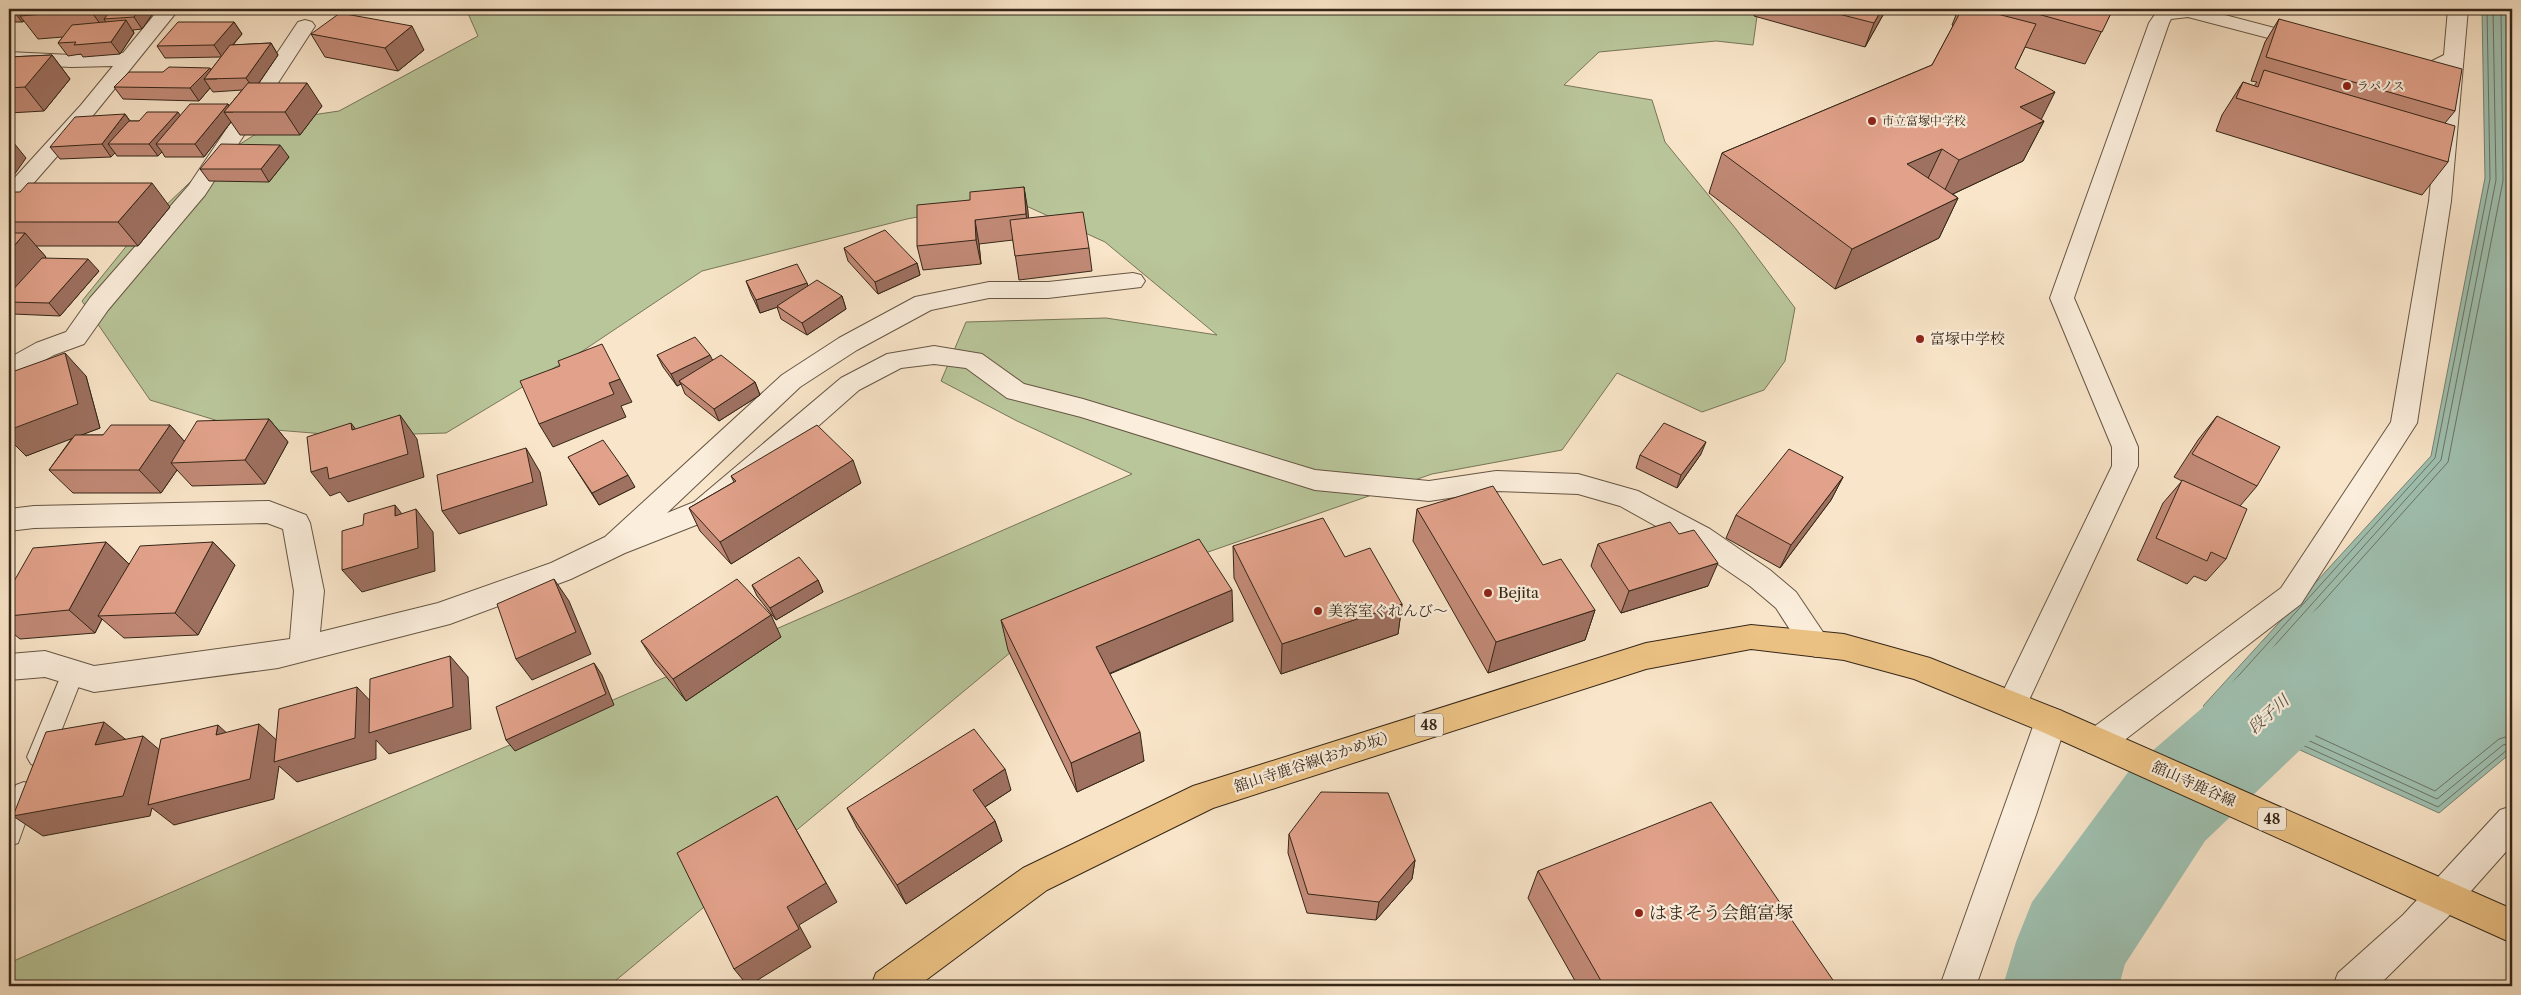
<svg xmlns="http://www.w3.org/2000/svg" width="2521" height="995" font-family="'Libre Caslon Text','Noto Serif JP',serif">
  <rect width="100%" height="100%" fill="#f9e5c9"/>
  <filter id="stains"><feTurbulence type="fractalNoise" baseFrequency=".004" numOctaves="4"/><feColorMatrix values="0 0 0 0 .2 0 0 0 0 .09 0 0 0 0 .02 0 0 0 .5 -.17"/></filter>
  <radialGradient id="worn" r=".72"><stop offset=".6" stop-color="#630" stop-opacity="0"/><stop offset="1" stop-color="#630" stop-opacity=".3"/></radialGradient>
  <path fill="#b9c69a" stroke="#777659" d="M466,9H1758L1753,45L1716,41L1599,52L1564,85L1652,100L1665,142L1736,229L1795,308L1785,361L1764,390L1702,412L1617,373L1562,450L1432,474L1076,598L609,986H9V963L1132,474L1017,421L941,381L966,322L1106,318L1217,335L1105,242L1011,199L907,219L702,271L584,350L446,433L350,436L238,427L150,400L82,301L137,233L210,163L278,120L339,111L478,36Z"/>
  <path fill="#9fc0b0" stroke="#758273" d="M2482,9H2512V752L2439,813L2203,706L2431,456L2485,178Z"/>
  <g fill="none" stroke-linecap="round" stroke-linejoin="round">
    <g stroke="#6a7364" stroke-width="1">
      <path d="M2487,9L2490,179L2435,458L2213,704L2438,807L2507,750L2512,749"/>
      <path d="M2493,9L2496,180L2441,460L2224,702L2437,799L2503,745L2512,743"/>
      <path d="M2501,9L2503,181L2448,462L2236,699L2435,791L2499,739L2512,735"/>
    </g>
    <path fill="#9fc0b0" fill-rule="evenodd" d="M2512,434V534L2485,573L2205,841L2125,964L2119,986H2003L2016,942L2032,902L2129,771L2419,521L2481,444Z"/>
    <defs>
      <g id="service">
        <path d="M73,664L81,666L84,673L51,757L47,764L39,767L31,764L27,757L62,673L65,666Z"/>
        <path d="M24,782L32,785L36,793L18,843L9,846V802L16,785Z"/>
      </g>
      <g id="minor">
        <path d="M159,9H179L95,113L17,202L9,204V184L81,105L113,66L71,67L9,64V52L71,55L123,53Z"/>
        <path d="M2163,9H2202L2313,38L2316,42L2313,46L2306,48L2188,17L2171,19L2169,23L2074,298L2138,447V466L2023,713L2012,717L2001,713L1997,704L2112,466V447L2050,298L2149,23L2158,10Z"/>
        <path d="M2448,9H2468L2451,201L2417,423L2301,604L2109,752L2098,756L2087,752L2082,742L2087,732L2281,588L2391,422L2429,201L2442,71L2421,75L2402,72L2399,68L2402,64L2430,62L2444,55Z"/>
        <path d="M305,20L312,22L315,26L205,195L108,310L84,344L54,355L18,375L9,378V358L36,343L66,332L90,298L189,185L298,22Z"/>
        <path d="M1133,273L1141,275L1145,281L1141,287L1048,298H989L931,310L857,350L800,387L667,513L694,502L841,378L887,354L934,346L982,354L1024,384L1083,399L1315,470L1429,481L1496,471L1578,474L1638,491L1710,529L1770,570L1796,592L1831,644L1827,653L1816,657L1805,653L1776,608L1750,586L1690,545L1620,506L1578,494L1496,491L1429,501L1315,490L1081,417L1007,398L966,368L934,364L901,368L859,390L714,518L625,553L571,579L450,624L278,668L94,692L45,677L9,680V654L45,651L94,666L290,639L294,591L283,529L267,523L34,528L9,531V509L34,506L269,501L306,515L310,523L324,591L320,632L438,603L551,563L605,537L782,375L839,338L915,297L989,282H1048Z"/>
        <path d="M2051,707L2062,711L2067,721L2037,812L1976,986H1940L2035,721L2040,711Z"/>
        <path d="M2512,806V845L2447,918L2378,986H2333L2338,973L2403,915L2500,810Z"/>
      </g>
      <path id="primary" d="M1751,625L1844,634L1930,658L2062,711L2512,909V943L2040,731L1914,679L1844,660L1751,649L1646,669L1213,808L1047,890L918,986H871L876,973L1023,868L1193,786L1646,643Z"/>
    </defs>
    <use href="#service" stroke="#665644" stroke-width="2"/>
    <use href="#minor" stroke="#665644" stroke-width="2"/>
    <use href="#primary" stroke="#352618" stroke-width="2"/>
    <use href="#service" fill="#fbeedc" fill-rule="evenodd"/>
    <use href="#minor" fill="#fbeedc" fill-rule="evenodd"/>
    <use href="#primary" fill="#ecc284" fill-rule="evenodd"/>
  </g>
  <g fill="#c28a77" stroke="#352618">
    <path d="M9,9H156L142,29L133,30L134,33L120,54L83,57L81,54L68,56L58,43L63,37L38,39L24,21L22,22H9Z"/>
    <path d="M1756,9H1885L1883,15L1865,47L1754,16Z"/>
    <path d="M1933,9H2113L2085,64L2025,47L2015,68L2041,120L2044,121L2023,161L1953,194L1958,198L1939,238L1835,289L1709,193L1722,153L1932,65L1953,26L1952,25L1956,15Z"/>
    <path d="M2279,19L2455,111L2445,123L2448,162L2422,195L2216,131L2222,115L2243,82L2254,86L2257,82L2251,81L2265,42Z"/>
    <path d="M234,22L242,34L233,45L271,43L278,55L259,83L322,106L300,135H240L231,122L204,157H165L162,152L158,156H117L115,153L111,157L60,159L50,147L125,114L130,121H139L180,116L228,104L229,106L242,90L213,92L210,88L199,101L123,99L114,87L211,70L221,57L165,58L157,46Z"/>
    <path d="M311,34L424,50L398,71L325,57Z"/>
    <path d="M52,55L70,79L44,111L9,113V57Z"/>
    <path d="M289,157L269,182L209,181L200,169Z"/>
    <path d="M1024,187L1028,218L1089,248L1092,271L1019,280L1013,240L979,244L981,264L923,270L917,246L970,200Z"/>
    <path d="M9,192L170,207L138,246H36L46,257L45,258L99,271L60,316L13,314L9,310Z"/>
    <path d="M844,248L917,263L920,275L878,294L848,261Z"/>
    <path d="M746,281L807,283L808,286L842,296L846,309L807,335L781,319L777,307L760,313L751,294Z"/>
    <path d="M657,355L713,360L755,382L760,395L719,421L685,394L681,384L677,386L663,367Z"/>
    <path d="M9,373L86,376L100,428L81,435H103L170,425L184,441L269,419L288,442L265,484L192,486L177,470L161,493H73L49,470L72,438L26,456L9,439Z"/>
    <path d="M2217,416L2257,486L2240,506L2226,559L2206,581L2194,576L2187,584L2137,560L2163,503L2182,481L2174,477L2198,440Z"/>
    <path d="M1701,454L1677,488L1636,468L1640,455Z"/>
    <path d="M568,457L635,487L599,505Z"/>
    <path d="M731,476L861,483L731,564L700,531L689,508L734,482Z"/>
    <path d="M1843,477L1831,500L1780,568L1726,538L1736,515Z"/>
    <path d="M1417,509L1543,565L1595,610L1585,640L1488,673L1413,541Z"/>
    <path d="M106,542L129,564L213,542L235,565L198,635L124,638L102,619L95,633L20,639L9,630V590Z"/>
    <path d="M1598,544L1708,586L1621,613L1591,566Z"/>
    <path d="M1233,546L1402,604L1398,634L1281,674L1234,578Z"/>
    <path d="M818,580L823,592L776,620L757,596L752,585Z"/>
    <path d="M1001,620L1233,621L1110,674L1144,761L1077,792L1008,650Z"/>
    <path d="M781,637L686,701L655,663L641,641Z"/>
    <path d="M1011,790L985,807L995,821L1002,841L906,904L857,828L847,808Z"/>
    <path d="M1289,834L1415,860L1412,879L1376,920L1307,913L1288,853Z"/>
    <path d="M1538,871L1837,986H1578L1528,898Z"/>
  </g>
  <g fill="#9e7161" stroke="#352618">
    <path d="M15,9H38L20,16L24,21L22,22L13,10Z"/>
    <path d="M91,9H123L104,19L110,28L107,33L90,10Z"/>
    <path d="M140,9H156L142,29L134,17Z"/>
    <path d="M1882,9H1885L1883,15L1865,47L1874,23Z"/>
    <path d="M126,20L134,33L120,54L111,42Z"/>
    <path d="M234,22L242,34L222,57L214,45Z"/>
    <path d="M412,26L424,50L398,71L385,48Z"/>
    <path d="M271,43L278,55L254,90L246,78Z"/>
    <path d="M52,55L70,79L44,111L25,87Z"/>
    <path d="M210,68L217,79H204L210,88L199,101L190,88Z"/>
    <path d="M307,83L322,106L300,135L285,112Z"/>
    <path d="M2055,92L2039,124L2044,121L2023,161L1940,200L1959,160L2020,107Z"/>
    <path d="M228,104L233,112H224L231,122L204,157L195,144Z"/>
    <path d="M178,112L186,124L156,144L162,152L158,156L149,144Z"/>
    <path d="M125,114L134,127L108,144L115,153L111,157L102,144Z"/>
    <path d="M9,137L26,158L12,178L9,175Z"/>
    <path d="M280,145L289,157L269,182L261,169Z"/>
    <path d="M1942,149L1923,189L1907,164Z"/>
    <path d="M152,183L170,207L138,246L118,222Z"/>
    <path d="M1024,187L1028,211L1030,238L1026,214Z"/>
    <path d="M1958,198L1939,238L1835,289L1852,249Z"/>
    <path d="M975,220L979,244L981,264L976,240Z"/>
    <path d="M25,233L46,257L9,302V252Z"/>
    <path d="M88,259L99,271L60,316L49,303Z"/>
    <path d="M917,263L920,275L878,294L875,282Z"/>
    <path d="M807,283L811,296L760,313L756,300Z"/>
    <path d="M842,296L846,309L807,335L802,323Z"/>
    <path d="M65,353L86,376L100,428L26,456L9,439V430Z"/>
    <path d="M710,355L716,367L679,381L681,384L677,386L671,374Z"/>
    <path d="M620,379L632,402L621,406L626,417L553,447L539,424L609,383Z"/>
    <path d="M755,382L760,395L719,421L714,409Z"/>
    <path d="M400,415L417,439L424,477L348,502L340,492L330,496L311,472Z"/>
    <path d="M269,419L288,442L265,484L245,460Z"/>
    <path d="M351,423L368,446L352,430Z"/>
    <path d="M170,425L191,449L171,463L177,470L161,493L139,470Z"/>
    <path d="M1706,442L1701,454L1677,488L1681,475Z"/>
    <path d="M526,448L540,472L547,505L459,534L442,511Z"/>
    <path d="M853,460L861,483L731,564L720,542Z"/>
    <path d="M628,475L635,487L599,505L592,493Z"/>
    <path d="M1843,477L1831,500L1780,568L1791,545Z"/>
    <path d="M395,505L413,528L395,516Z"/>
    <path d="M416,509L433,532L435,571L362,592L342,570Z"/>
    <path d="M106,542L130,565L98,616L102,619L95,633L69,610Z"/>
    <path d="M213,542L235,565L198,635L175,613Z"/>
    <path d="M1718,563L1708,586L1621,613L1629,591Z"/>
    <path d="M554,579L569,601L591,654L532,680L516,659Z"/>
    <path d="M818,580L823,592L776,620L770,608Z"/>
    <path d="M1232,590L1233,621L1101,677L1096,647Z"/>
    <path d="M1402,604L1398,634L1281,674L1282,644Z"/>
    <path d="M1595,610L1585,640L1488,673L1496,642Z"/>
    <path d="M771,615L781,637L686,701L673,679Z"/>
    <path d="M450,656L468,677L471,729L389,754L376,740V759L297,782L279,766L274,799L174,825L152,808L150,816L43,836L13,816L143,736L168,757L259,724L282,745L357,687L377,708Z"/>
    <path d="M594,663L602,675L614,705L515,751L506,740Z"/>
    <path d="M104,722L130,743L95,745Z"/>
    <path d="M218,725L241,746L216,735Z"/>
    <path d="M1140,732L1144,761L1077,792L1071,763Z"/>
    <path d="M1005,769L1011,790L980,810L973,790Z"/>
    <path d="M777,796L837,902L799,925L811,947L748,986L734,969Z"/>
    <path d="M995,821L1002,841L906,904L897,885Z"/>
    <path d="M1415,860L1412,879L1376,920L1379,902Z"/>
  </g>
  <g fill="#e1a18a" stroke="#352618">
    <path d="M25,9H91L90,10L20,16Z"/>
    <path d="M112,9H140L134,17L104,19Z"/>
    <path d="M1819,9H1882L1874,23Z"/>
    <path d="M1962,9H1978L2036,24L2015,68L2055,92L2020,107L2044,121L1959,160L1942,149L1907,164L1958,198L1852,249L1722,153L1932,65Z"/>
    <path d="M2020,9H2113L2102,32Z"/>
    <path d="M340,13L412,26L385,48L311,34Z"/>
    <path d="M2279,19L2462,69L2455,111L2266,57Z"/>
    <path d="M126,20L111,42L74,45L76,42L58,43L72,25Z"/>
    <path d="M178,22H234L214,45L157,46Z"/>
    <path d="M271,43L246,78L204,79L230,45Z"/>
    <path d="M52,55L25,87L9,88V57Z"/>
    <path d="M169,67L210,68L190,88L114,87L129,72H163Z"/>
    <path d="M2264,70L2455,126L2448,162L2236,98L2243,82L2258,87Z"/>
    <path d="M248,83H307L285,112H224Z"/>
    <path d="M190,104H228L195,144H156Z"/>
    <path d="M147,112H178L149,144H108L129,121H139Z"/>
    <path d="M125,114L102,144L50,147L75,117Z"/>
    <path d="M221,144L280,145L261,169H200Z"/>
    <path d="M28,183H152L118,222H9V192H20Z"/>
    <path d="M1024,187L1026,214L975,220L976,240L917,246V205L970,200V192Z"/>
    <path d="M1083,212L1089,248L1015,256L1010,220Z"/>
    <path d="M885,230L917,263L875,282L844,248Z"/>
    <path d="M9,233H25L9,252Z"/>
    <path d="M42,258L88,259L49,303L9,302V294Z"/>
    <path d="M797,264L807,283L756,300L746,281Z"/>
    <path d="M817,280L842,296L802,323L777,306Z"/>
    <path d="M695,337L710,355L671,374L657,355Z"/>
    <path d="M602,344L620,379L609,383L614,394L539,424L520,381L560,366L558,361Z"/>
    <path d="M65,353L78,404L9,430V373Z"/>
    <path d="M721,355L755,382L714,409L679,381Z"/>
    <path d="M400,415L408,454L329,479L327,467L311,472L307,437L351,423L352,430Z"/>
    <path d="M2217,416L2280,447L2257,486L2192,454Z"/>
    <path d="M269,419L245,460L171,463L197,421Z"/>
    <path d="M1664,423L1706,442L1681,475L1640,455Z"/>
    <path d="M111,425H170L139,470H49L75,435H103Z"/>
    <path d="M817,425L853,460L720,542L689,508L736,481L731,476Z"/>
    <path d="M603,440L628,475L592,493L568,457Z"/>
    <path d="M526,448L533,482L442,511L437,475Z"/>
    <path d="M1789,449L1843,477L1791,545L1736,515Z"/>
    <path d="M2182,480L2247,509L2226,559L2211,552L2207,561L2156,538Z"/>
    <path d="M1493,486L1543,565L1561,559L1595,610L1496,642L1417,509Z"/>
    <path d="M395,505V516L416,509L418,548L342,570V531L363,525L364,514Z"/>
    <path d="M1323,518L1345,557L1370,548L1402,604L1282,644L1233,546Z"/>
    <path d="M1670,522L1679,534L1694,530L1718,563L1629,591L1598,544Z"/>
    <path d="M1199,539L1232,590L1096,647L1140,732L1071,763L1001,620Z"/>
    <path d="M106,542L69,610L9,616V590L33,548Z"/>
    <path d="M213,542L175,613L98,616L140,546Z"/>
    <path d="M799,557L818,580L770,608L752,585Z"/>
    <path d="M554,579L576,632L516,659L497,604Z"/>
    <path d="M737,579L771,615L673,679L641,641Z"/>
    <path d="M450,656L453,707L369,733L370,679Z"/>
    <path d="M594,663L606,694L506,740L496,707Z"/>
    <path d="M357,687L355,738L274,762L279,709Z"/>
    <path d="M104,722L95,745L143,736L123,796L13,816L46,732Z"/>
    <path d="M259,724L250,779L148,805L161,739L218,725L216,735Z"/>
    <path d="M974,729L1005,769L973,790L995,821L897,885L847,808Z"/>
    <path d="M1321,792L1388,793L1415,860L1379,902L1308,894L1289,834Z"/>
    <path d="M777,796L826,883L787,907L799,929L734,969L677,853Z"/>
    <path d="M1711,802L1837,986H1604L1538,871Z"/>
  </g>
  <g fill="#8f2418" stroke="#fbeedc" stroke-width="2">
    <circle cx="2347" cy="86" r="5"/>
    <circle cx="1872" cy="121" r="5"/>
    <circle cx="1920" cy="339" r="5"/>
    <circle cx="1488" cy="593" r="5"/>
    <circle cx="1318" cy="611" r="5"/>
    <circle cx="1639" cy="913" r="5"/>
  </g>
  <g text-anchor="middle" stroke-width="4.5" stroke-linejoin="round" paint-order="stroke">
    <g font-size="12" fill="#352618" stroke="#fbeedc" text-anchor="start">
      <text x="2357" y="90">ラパノス</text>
      <text x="1882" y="125">市立富塚中学校</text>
    </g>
    <g fill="#fbeedc" stroke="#706253" stroke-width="1">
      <rect x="1415" y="713.5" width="28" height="23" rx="4"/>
      <rect x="2258" y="807.5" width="28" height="23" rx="4"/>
    </g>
    <g font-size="14" font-weight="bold" fill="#352618">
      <text x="1429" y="730">48</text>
      <text x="2272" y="824">48</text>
    </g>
    <g font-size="15" fill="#352618" stroke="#fbeedc" text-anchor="start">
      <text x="1930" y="344">富塚中学校</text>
      <text x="1498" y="598">Bejita</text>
      <text x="1328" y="616">美容室ぐれんび～</text>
    </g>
    <g font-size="15" fill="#352618" stroke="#fbeedc">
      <text transform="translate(1315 761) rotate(-18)" y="5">舘山寺鹿谷線(おかめ坂）</text>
      <text transform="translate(2194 784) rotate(24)" y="5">舘山寺鹿谷線</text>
    </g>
    <g font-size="16" font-style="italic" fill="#555446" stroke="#fbeedc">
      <text transform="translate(2268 714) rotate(-42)" y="6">段子川</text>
    </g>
    <g font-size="18" fill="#352618" stroke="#fbeedc" text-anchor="start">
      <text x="1649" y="919">はまそう会館富塚</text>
    </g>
  </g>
  <rect width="2521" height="995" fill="none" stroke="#f9e5c9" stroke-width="30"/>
  <rect x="10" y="10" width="2501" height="975" fill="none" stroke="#352618" stroke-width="2.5"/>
  <rect x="15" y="15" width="2491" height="965" fill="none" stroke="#352618"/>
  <rect width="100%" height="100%" filter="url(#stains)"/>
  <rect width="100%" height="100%" fill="url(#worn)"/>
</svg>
